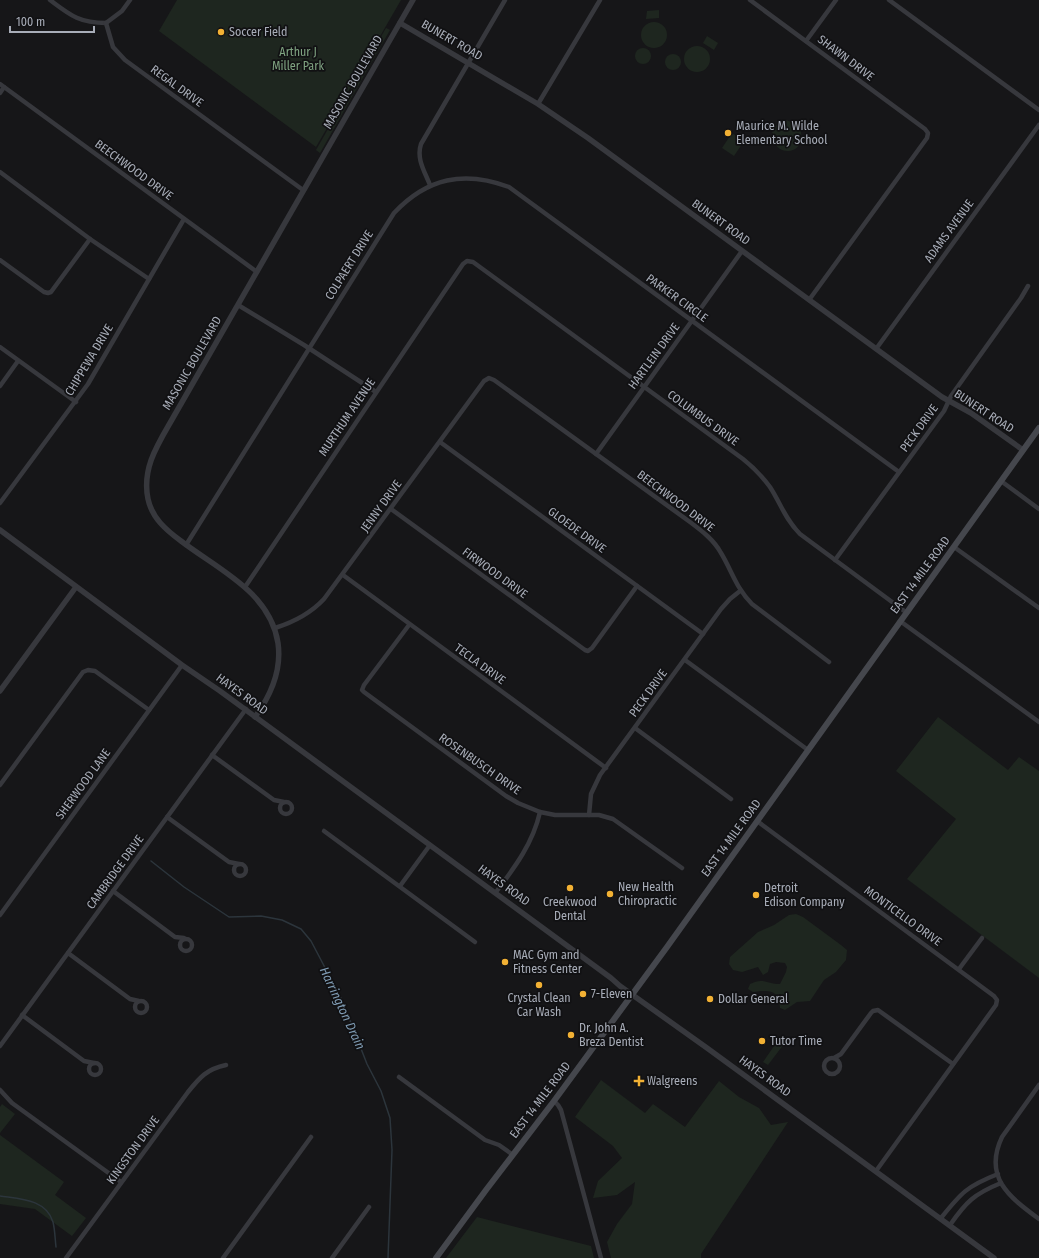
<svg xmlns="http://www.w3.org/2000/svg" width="1039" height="1258" font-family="'Fira Sans Condensed',sans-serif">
  <rect width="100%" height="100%" fill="#161618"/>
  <g fill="#1e261f">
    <path d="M177,0H401L316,147L159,31Z"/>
    <path d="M659,10V18L646,19L647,11Z"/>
    <circle cx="654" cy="35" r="13"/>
    <path d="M386,28L390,30L320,153L316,150Z"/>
    <path d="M707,36L718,43L714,50L703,43Z"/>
    <circle cx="697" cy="59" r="13"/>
    <circle cx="643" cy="56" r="8"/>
    <circle cx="673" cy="62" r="8"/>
    <path d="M786,120L791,122V125L800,128C809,158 770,157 775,135L773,134L772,132L774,126H776L778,123L781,122L785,123Z"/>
    <path d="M732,133L744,141L734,156L722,148Z"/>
    <path d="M938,717L1008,770L1019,757L1039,771V978L907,879L956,819L896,771Z"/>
    <path d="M796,914L803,917L841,945L847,950L846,960L836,972L824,980L810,1001L797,1002L785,1010L780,1008C779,989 769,990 753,992L748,989L750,984C763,977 767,984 780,984L786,972L787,967L785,963L776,962L770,964L768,972L763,975L758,967L742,972L733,970L729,964L730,957L758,932L774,925L789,915Z"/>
    <path d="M781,1036L787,1040L768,1065L763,1062Z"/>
    <path d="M601,1080L645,1113L653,1104L685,1127L719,1081L739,1097L759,1108L771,1125L788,1122L701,1254V1258H611L607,1242L617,1224L632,1204L635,1182L617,1195L593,1198L598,1181L622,1158L613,1146L575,1117Z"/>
    <path d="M2,1104L15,1114L0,1133V1107Z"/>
    <path d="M0,1135L64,1182L55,1195L86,1218L72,1236L35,1209L0,1204Z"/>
    <path d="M477,1217L591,1246L594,1258H446Z"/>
  </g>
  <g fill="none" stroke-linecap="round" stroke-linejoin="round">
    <g stroke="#2c353c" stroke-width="1.5">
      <path d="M151,861L184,887L229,917L261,916L282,920L301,929L311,941L342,1000L367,1064L381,1091L390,1118L392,1150L388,1258"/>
      <path d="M0,1196C20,1199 46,1199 53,1222C55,1230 55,1239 56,1247"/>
    </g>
    <g stroke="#37383d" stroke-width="4.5">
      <path d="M50,0C70,15 79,23 106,23"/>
      <path d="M750,0L925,129L928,133L927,138L809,300"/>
      <path d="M889,0L1039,110"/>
      <path d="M106,23L113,47L125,60L303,190"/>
      <path d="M106,23L122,11L130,0"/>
      <path d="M806,41L836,0"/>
      <path d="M0,84L257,272"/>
      <path d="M0,93L4,87"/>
      <path d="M538,104L600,0"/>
      <path d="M0,172L90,239L149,279"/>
      <path d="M430,185C425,172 416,159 421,144L505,0"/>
      <path d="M0,260L44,292L48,293L51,292L90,239"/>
      <path d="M238,305L304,345L376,392"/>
      <path d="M0,347L76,402"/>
      <path d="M876,349L1039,125"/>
      <path d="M0,386L18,361"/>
      <path d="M440,442L703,634"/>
      <path d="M596,454L742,251"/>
      <path d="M1001,481L1039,509"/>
      <path d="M0,503L88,384L184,219"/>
      <path d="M391,509L585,650L588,651L592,648L637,586"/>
      <path d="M186,545L394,213C427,178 464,170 509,187L899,472"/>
      <path d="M954,547L1039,608"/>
      <path d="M835,560L944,411L951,396L1021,298L1028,286"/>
      <path d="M343,575L606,768"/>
      <path d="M245,587L463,264L467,261L473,262L743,459C753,467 762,476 770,487C781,504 785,519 800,534L907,613"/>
      <path d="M900,621L1039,722"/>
      <path d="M409,625L364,685L362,690L364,692L506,796L518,803L540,812L555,815H599L613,819L682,868"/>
      <path d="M275,628C294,622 311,613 324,599L484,381L489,378L494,380L690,522C702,531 714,540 721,553C732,571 736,588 752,604L829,662"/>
      <path d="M685,660L808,750"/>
      <path d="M635,728L731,799"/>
      <path d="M212,755L274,800L284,802"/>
      <path d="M0,785L83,672L88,670L95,671L149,710"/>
      <circle cx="286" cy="808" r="6"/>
      <path d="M589,815L591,794L600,775L721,609L730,599L740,591"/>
      <path d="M167,817L229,862L239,864"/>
      <path d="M757,821L994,996L997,1000L996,1005L876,1171"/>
      <path d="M324,831L475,942"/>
      <circle cx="240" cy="870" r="6"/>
      <path d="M400,886L430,845"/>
      <path d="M113,891L175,937L184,938"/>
      <path d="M496,892C515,867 533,843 540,812"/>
      <path d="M0,915L182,665"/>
      <circle cx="186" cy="945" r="6"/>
      <path d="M68,953L130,999L139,1001"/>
      <path d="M959,969L982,938"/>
      <circle cx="141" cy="1007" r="6"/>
      <path d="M22,1015L84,1061L94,1063"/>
      <path d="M0,1046L246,709"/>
      <path d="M834,1058L841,1054L871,1013L873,1011L878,1010L953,1064"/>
      <circle cx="832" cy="1066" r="8"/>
      <circle cx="95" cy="1069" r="6"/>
      <path d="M399,1077L485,1140L499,1145L513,1155"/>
      <path d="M1039,1085L1002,1137C983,1177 1009,1197 1039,1219"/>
      <path d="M0,1090L12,1103L121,1182"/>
      <path d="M554,1101L558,1105L561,1110L601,1258"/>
      <path d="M941,1218C961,1193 967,1186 998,1174"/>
      <path d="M950,1225C966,1202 974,1194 1001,1183"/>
      <path d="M66,1258L188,1092C200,1077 207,1069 226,1065"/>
      <path d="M223,1258L311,1137"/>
      <path d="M332,1258L369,1207"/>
    </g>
    <g stroke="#37383d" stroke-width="5.5">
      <path d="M400,23L538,104L588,138L942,397L971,413L1023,450"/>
      <path d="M0,530L182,665L220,691L611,978L620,986L707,1048L994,1258"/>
      <path d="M0,691L76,587"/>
      <path d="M255,717C271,695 282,671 278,643C270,592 219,570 181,541C166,530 152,518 148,499C142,470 156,447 170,423L413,0"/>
    </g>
    <path stroke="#45474d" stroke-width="6" d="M436,1258L486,1190L554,1101L667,947L1039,428"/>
  </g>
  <g fill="#f2b134" stroke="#111113" stroke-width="1.5">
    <circle cx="221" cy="32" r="4"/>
    <circle cx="728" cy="133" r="4"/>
    <circle cx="570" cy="888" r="4"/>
    <circle cx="610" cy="894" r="4"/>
    <circle cx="756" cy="895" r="4"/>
    <circle cx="505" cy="962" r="4"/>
    <circle cx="539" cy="985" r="4"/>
    <circle cx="583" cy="994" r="4"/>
    <circle cx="710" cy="999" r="4"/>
    <circle cx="571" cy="1035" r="4"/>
    <circle cx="762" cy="1041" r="4"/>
    <path d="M637 1075h4v4h4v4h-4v4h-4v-4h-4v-4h4z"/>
  </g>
  <g text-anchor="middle" stroke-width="3.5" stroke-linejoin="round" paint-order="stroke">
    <g font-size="12" fill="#a8adb8" stroke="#111113" text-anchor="start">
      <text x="229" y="36">Soccer Field</text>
      <text x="736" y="130">Maurice M. Wilde<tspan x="736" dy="14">Elementary School</tspan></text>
      <text x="618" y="891">New Health<tspan x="618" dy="14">Chiropractic</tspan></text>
      <text x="764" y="892">Detroit<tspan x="764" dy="14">Edison Company</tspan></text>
      <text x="570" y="906" text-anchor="middle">Creekwood<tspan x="570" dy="14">Dental</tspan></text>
      <text x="513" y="959">MAC Gym and<tspan x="513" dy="14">Fitness Center</tspan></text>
      <text x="591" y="998">7-Eleven</text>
      <text x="539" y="1002" text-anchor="middle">Crystal Clean<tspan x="539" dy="14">Car Wash</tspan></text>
      <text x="718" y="1003">Dollar General</text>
      <text x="579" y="1032">Dr. John A.<tspan x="579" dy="14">Breza Dentist</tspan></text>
      <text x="770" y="1045">Tutor Time</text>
      <text x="647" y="1085">Walgreens</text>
    </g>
    <g font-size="12" fill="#a8adb8" stroke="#111113">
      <text transform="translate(452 40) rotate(30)" y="4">BUNERT ROAD</text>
      <text transform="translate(846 58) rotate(37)" y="4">SHAWN DRIVE</text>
      <text transform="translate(353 82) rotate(-60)" y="4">MASONIC BOULEVARD</text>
      <text transform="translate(177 86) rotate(36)" y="4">REGAL DRIVE</text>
      <text transform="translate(134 170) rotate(36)" y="4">BEECHWOOD DRIVE</text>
      <text transform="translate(721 222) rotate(36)" y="4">BUNERT ROAD</text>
      <text transform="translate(949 231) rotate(-54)" y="4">ADAMS AVENUE</text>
      <text transform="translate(349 265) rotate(-58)" y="4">COLPAERT DRIVE</text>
      <text transform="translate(677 298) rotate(36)" y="4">PARKER CIRCLE</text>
      <text transform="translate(654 356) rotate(-54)" y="4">HARTLEIN DRIVE</text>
      <text transform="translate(89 360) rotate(-59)" y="4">CHIPPEWA DRIVE</text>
      <text transform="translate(192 363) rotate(-60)" y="4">MASONIC BOULEVARD</text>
      <text transform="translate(984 411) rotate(33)" y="4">BUNERT ROAD</text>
      <text transform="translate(347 417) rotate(-56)" y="4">MURTHUM AVENUE</text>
      <text transform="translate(703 418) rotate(36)" y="4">COLUMBUS DRIVE</text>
      <text transform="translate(919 428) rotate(-54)" y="4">PECK DRIVE</text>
      <text transform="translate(676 501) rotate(37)" y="4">BEECHWOOD DRIVE</text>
      <text transform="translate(381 506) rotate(-54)" y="4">JENNY DRIVE</text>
      <text transform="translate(577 530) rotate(36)" y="4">GLOEDE DRIVE</text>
      <text transform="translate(495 573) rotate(36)" y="4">FIRWOOD DRIVE</text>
      <text transform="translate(920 575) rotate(-54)" y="4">EAST 14 MILE ROAD</text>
      <text transform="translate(480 664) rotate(36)" y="4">TECLA DRIVE</text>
      <text transform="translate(648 693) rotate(-54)" y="4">PECK DRIVE</text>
      <text transform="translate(242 694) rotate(36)" y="4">HAYES ROAD</text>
      <text transform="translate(480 764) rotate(35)" y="4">ROSENBUSCH DRIVE</text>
      <text transform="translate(83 784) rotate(-54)" y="4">SHERWOOD LANE</text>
      <text transform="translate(731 838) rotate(-54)" y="4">EAST 14 MILE ROAD</text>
      <text transform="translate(115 872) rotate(-54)" y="4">CAMBRIDGE DRIVE</text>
      <text transform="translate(504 885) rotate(36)" y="4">HAYES ROAD</text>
      <text transform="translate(903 916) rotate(36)" y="4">MONTICELLO DRIVE</text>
      <text transform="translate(765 1076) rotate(36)" y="4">HAYES ROAD</text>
      <text transform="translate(540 1100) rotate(-53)" y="4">EAST 14 MILE ROAD</text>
      <text transform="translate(133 1150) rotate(-54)" y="4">KINGSTON DRIVE</text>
    </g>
    <g font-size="12" fill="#7fa381" stroke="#111113">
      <text x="298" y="56">Arthur J<tspan x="298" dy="14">Miller Park</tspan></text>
    </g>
    <g font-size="13" font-style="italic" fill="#7f9bb3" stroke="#111113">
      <text transform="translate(343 1008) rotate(65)" y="5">Harrington Drain</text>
    </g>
  </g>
  <path d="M10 26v6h84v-6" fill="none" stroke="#a8adb8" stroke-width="2"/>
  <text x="16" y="26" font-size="12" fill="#a8adb8" stroke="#111113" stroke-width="3" paint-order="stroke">100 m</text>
</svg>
